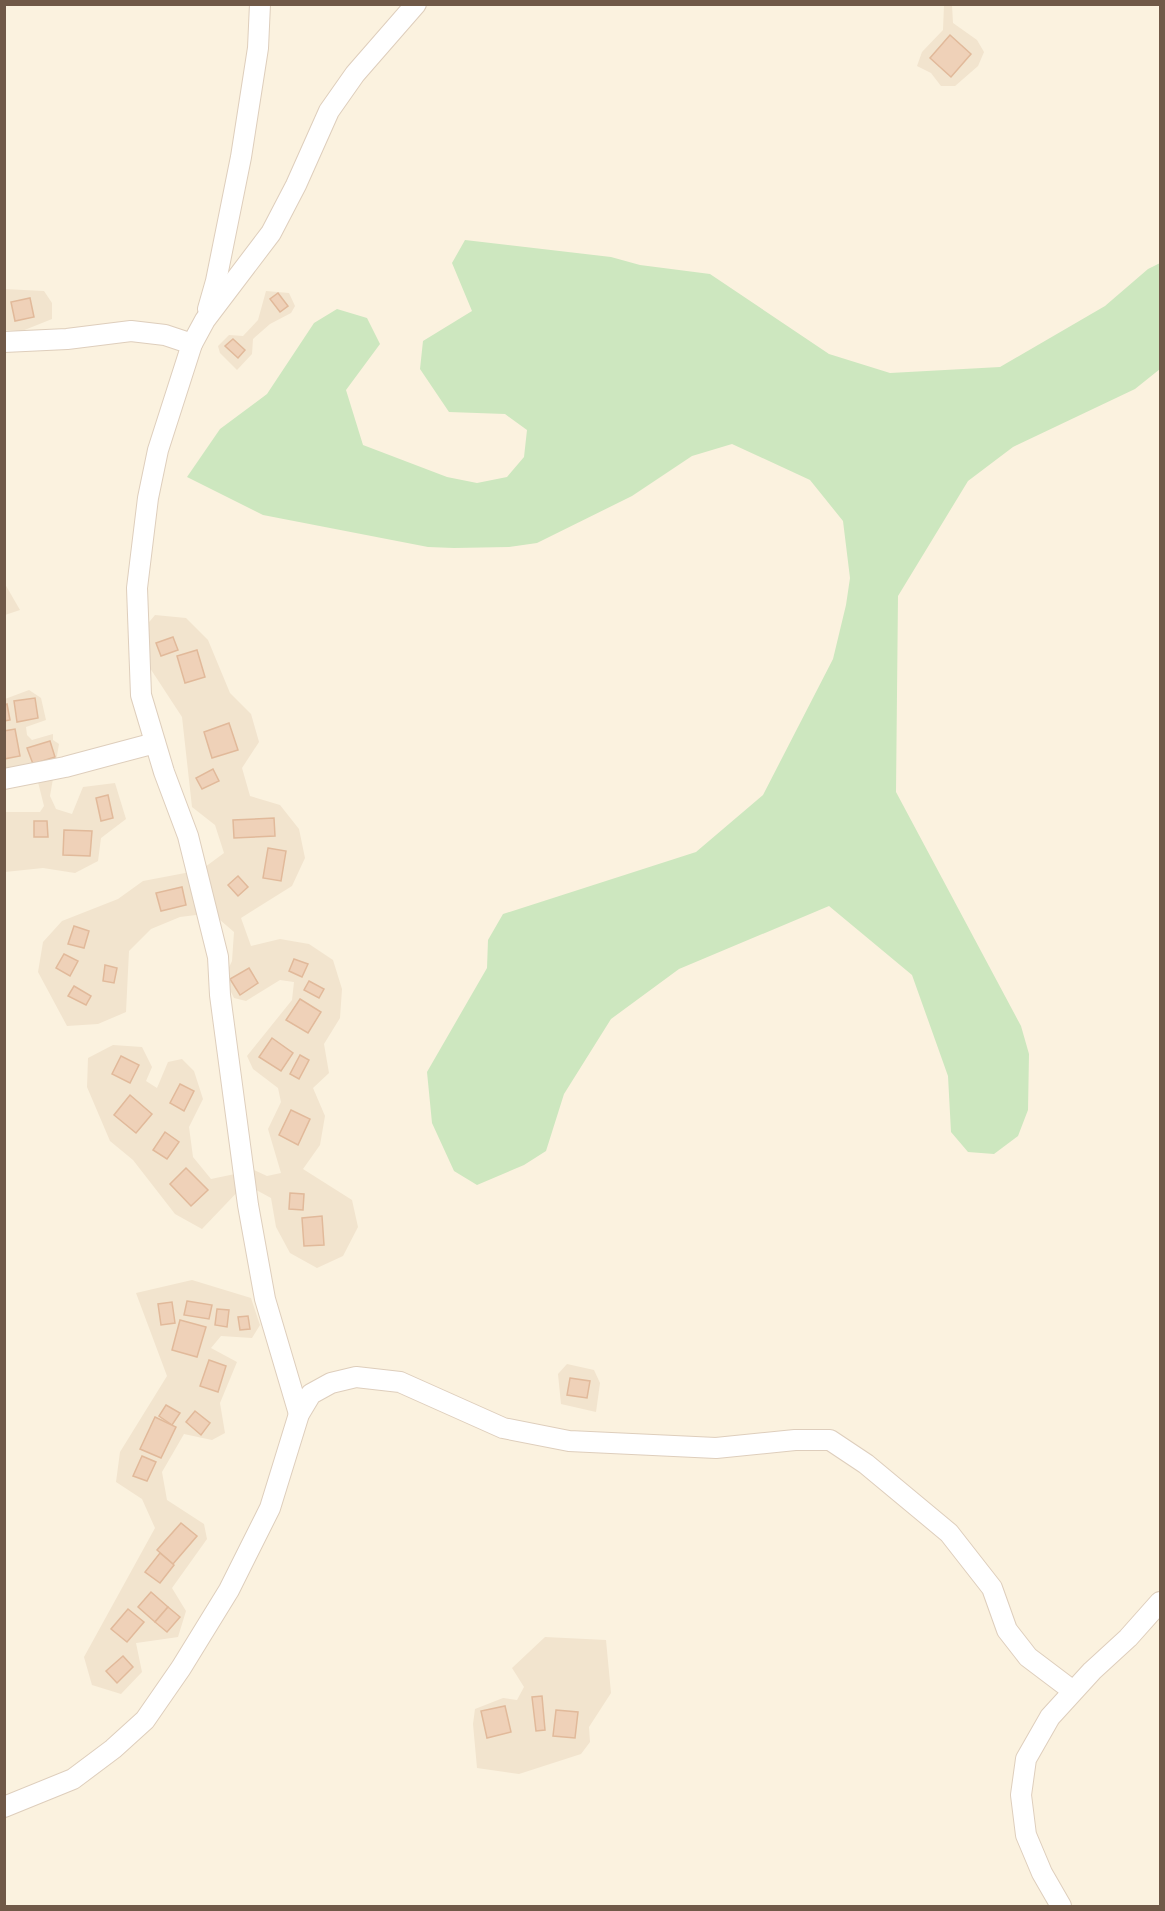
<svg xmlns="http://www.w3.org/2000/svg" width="1165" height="1911" font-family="'Fira Sans Condensed',sans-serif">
  <rect width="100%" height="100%" fill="#fbf2df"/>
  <g fill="#f2e4ce">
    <path d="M944,5H952L953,23L977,40L984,52L978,66L955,86H941L931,73L917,66L922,52L943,30Z"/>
    <path d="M4,289L44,291L52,303V319L22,331L5,330Z"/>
    <path d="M266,291L289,293L295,306L291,313L270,324L253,339L252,354L237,370L220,353L218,346L229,335L243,336L258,320Z"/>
    <path d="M5,584L20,610L5,615H4Z"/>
    <path d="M155,615L186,618L208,640L230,693L251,714L259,742L242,768L250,796L280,805L299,829L305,858L292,886L241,918L251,946L280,939L309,944L333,960L342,989L340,1018L324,1044L329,1073L313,1088L325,1116L320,1145L303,1169L352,1200L358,1227L343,1256L317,1268L290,1253L276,1227L271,1198L245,1184L202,1229L175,1214L133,1160L110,1141L87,1087L88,1058L113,1045L142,1047L152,1067L146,1081L157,1088L168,1062L182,1059L194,1071L203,1099L189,1127L193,1157L211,1179L254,1170L267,1176L281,1173L268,1129L281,1102L278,1088L253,1069L247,1056L292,1000L294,982L280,980L246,1001L234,998L224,978L232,961L234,932L212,913L180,917L151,929L129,951L126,1012L98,1024L67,1026L38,972L43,942L62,921L118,899L143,881L201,870L224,853L215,825L192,807L182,717L148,665L136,638Z"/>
    <path d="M29,690L41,698L46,720L26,727L27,735L32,740L53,734V740L59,744L50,796L56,809L72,814L83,787L115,783L126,819L101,838L98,861L75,873L43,868L5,872V812H40L44,806L37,778L31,772L16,766L5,768V699Z"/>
    <path d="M192,1280L251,1298L260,1325L252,1338L221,1336L211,1348L237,1362L220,1403L225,1433L212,1440L184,1434L162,1472L167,1500L204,1524L207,1539L172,1588L186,1611L178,1637L136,1643L142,1672L121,1694L92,1685L84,1657L155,1528L142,1499L116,1482L120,1452L167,1376L136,1293Z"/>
    <path d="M567,1364L594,1370L600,1383L596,1412L561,1404L558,1374Z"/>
    <path d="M545,1637L606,1640L611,1693L589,1727L590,1742L581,1754L519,1774L477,1768L473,1724L475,1709L503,1698L517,1700L524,1687L512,1668Z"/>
  </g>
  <path fill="#cde7bf" d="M465,240L611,257L640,265L710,274L829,354L890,373L1000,367L1105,306L1148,269L1160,263V369L1135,389L1013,447L968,481L898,596L896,792L1021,1026L1029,1054L1028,1110L1018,1136L994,1154L968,1152L951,1132L948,1076L912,975L829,906L679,969L611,1019L564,1094L546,1151L524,1165L477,1185L454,1171L432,1123L427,1072L487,968L488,940L503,914L696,852L763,795L833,659L846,605L850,578L843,521L810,480L732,444L692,456L632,496L537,543L509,547L454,548L428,547L263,515L187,477L220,429L267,394L314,323L337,309L367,318L380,344L346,390L363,445L447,477L477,483L507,477L524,457L527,430L505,414L449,412L420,369L423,341L472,311L452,263Z"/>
  <g fill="#efd1b8" stroke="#e1b99a" stroke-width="1.5">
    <path d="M950,35L971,54L951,77L930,58Z"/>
    <path d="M278,293L288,306L280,312L270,299Z"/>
    <path d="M30,298L34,317L15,321L11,302Z"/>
    <path d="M233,339L245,350L238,358L225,346Z"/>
    <path d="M173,637L178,650L161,656L156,643Z"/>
    <path d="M197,650L205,677L185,683L177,656Z"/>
    <path d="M35,698L38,718L17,722L14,701Z"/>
    <path d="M7,704L10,720L4,721V705Z"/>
    <path d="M229,723L238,750L212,758L204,732Z"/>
    <path d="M15,729L20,756L4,759V731Z"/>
    <path d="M50,741L55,757L33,764L27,748Z"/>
    <path d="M213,769L219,781L202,789L196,778Z"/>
    <path d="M108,795L113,818L101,821L96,798Z"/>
    <path d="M274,818L275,836L234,838L233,820Z"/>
    <path d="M34,821H47L48,837H34Z"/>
    <path d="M64,830L92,831L90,856L63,855Z"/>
    <path d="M268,848L286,851L281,881L263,878Z"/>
    <path d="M238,876L248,887L238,896L228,885Z"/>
    <path d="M182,887L186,905L161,911L156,893Z"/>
    <path d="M74,926L89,931L84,948L68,944Z"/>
    <path d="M64,954L78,961L70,976L56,968Z"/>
    <path d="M294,959L308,964L302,977L289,971Z"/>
    <path d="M105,965L117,968L114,983L103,981Z"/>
    <path d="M249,968L258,983L240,995L230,979Z"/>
    <path d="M309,981L324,989L319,998L304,990Z"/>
    <path d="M74,986L91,996L86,1005L68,996Z"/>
    <path d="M300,999L321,1012L308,1033L286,1020Z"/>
    <path d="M272,1038L293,1053L281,1071L259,1057Z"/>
    <path d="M300,1055L309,1060L299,1079L290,1074Z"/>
    <path d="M121,1056L139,1065L130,1083L112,1074Z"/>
    <path d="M180,1084L194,1091L184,1111L170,1103Z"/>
    <path d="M130,1095L152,1114L136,1133L114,1115Z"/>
    <path d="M291,1110L310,1119L298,1145L279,1135Z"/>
    <path d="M165,1132L179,1142L167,1159L153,1150Z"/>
    <path d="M186,1168L208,1190L191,1206L170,1184Z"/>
    <path d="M290,1193L304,1194L303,1210L289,1209Z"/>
    <path d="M322,1216L324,1245L304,1246L302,1218Z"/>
    <path d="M187,1301L212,1305L209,1319L184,1315Z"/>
    <path d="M172,1302L175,1323L161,1325L158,1304Z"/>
    <path d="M217,1309L229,1310L227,1327L215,1325Z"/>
    <path d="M248,1316L250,1329L240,1330L238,1317Z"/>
    <path d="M180,1320L206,1327L197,1357L172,1350Z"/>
    <path d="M209,1360L226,1366L218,1392L200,1386Z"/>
    <path d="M570,1378L590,1381L587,1398L567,1395Z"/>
    <path d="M166,1405L180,1413L172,1425L159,1416Z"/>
    <path d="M195,1411L210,1423L201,1435L186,1422Z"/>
    <path d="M155,1417L176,1427L161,1458L140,1449Z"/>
    <path d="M142,1456L156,1462L147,1481L133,1476Z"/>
    <path d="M181,1523L197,1536L173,1564L157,1550Z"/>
    <path d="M160,1553L174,1565L160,1583L145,1572Z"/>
    <path d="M151,1592L168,1607L155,1622L138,1607Z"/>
    <path d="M168,1607L180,1617L167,1632L155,1622Z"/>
    <path d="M128,1609L144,1622L127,1642L111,1629Z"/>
    <path d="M123,1656L133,1667L117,1683L106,1671Z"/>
    <path d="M542,1696L545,1730L536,1731L532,1697Z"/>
    <path d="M505,1706L511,1732L487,1738L481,1711Z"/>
    <path d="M556,1710L578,1712L575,1738L553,1736Z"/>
  </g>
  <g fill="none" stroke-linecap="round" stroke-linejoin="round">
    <defs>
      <g id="minor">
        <path d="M208,309L216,281L241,157L258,48L260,4"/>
        <path d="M4,342L67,339L131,331L165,335L192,344"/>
        <path d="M4,779L65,767L155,743"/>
        <path d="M299,1414L265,1299L248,1205L220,995L218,957L188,836L164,772L141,695L137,588L148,498L158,450L192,344L205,320L271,233L296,185L329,111L355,74L416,4"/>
        <path d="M4,1807L73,1779L113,1749L145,1720L181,1668L229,1590L270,1508L299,1414L311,1394L331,1383L356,1377L400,1382L503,1428L569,1441L716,1448L795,1440H830L866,1464L949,1533L992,1588L1007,1630L1028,1657L1073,1691"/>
        <path d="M1061,1906L1042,1873L1026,1835L1021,1795L1026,1759L1050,1717L1092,1671L1128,1638L1160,1602"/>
      </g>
    </defs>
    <use href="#minor" stroke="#decebc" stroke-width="22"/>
    <use href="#minor" stroke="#fff" stroke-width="20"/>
  </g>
  <rect width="1165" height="1911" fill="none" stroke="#705948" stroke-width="12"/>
</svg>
